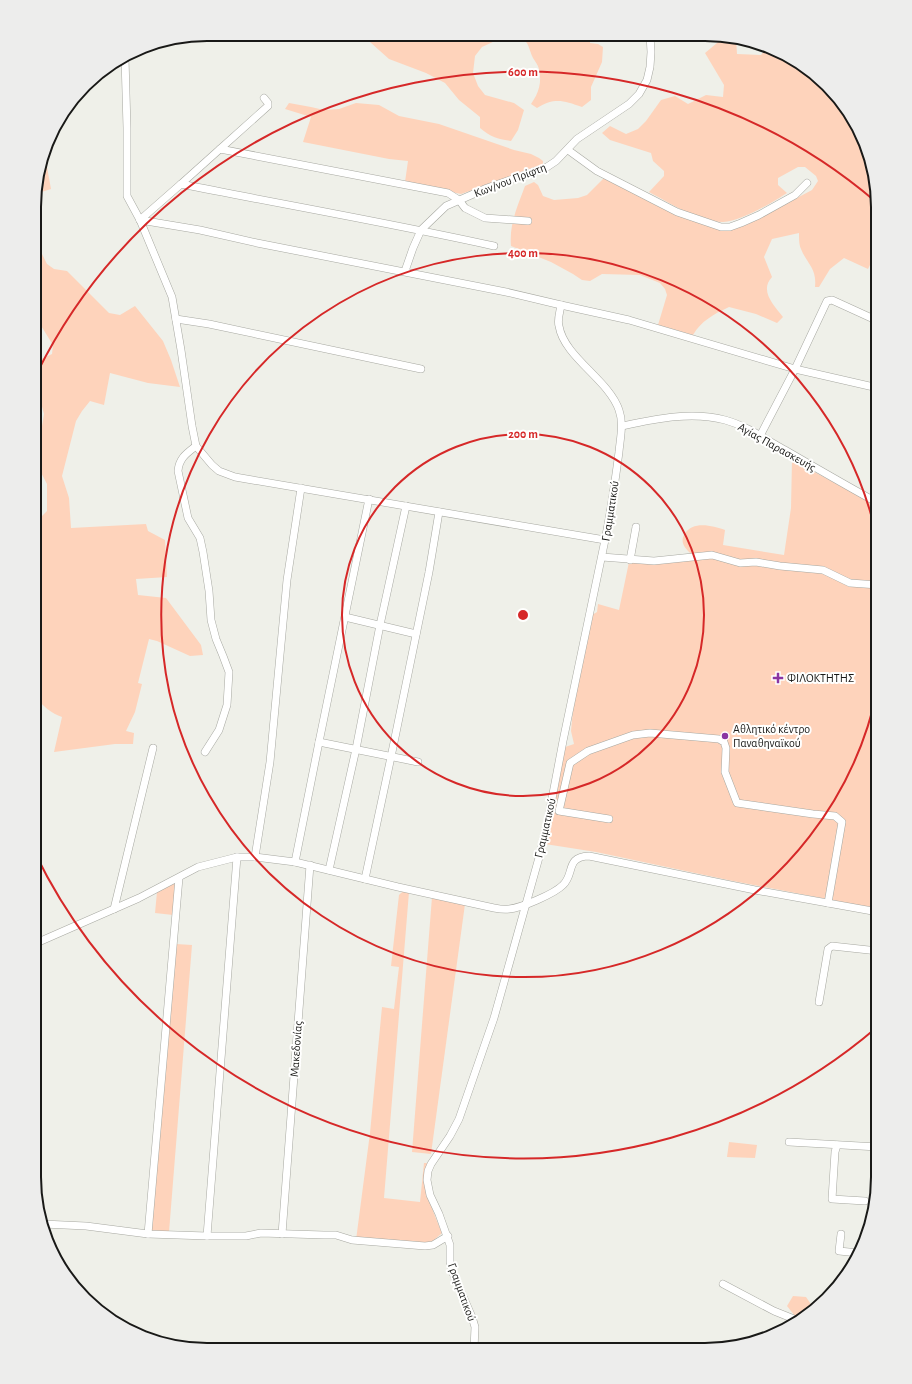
<svg xmlns="http://www.w3.org/2000/svg" width="912" height="1384" font-family="'Alegreya Sans',sans-serif">
  <rect width="100%" height="100%" fill="#eff0e9"/>
  <g fill="#fed3bb">
    <path d="M361,34L508,35L482,47L475,56L473,73L478,86L485,95L514,103L524,110L518,130L511,141C497,139 491,137 480,128V117L459,100L445,83L426,73L389,59Z"/>
    <path d="M511,35H590V43L598,44L603,47L602,62L591,87V100L582,107C564,101 555,97 537,108L531,104C539,93 542,82 539,69C538,65 535,61 533,58C526,42 530,40 511,35Z"/>
    <path d="M723,38H736L737,54L761,55L768,46L771,47L810,70L842,102L865,141L878,207V249L868,269L844,258L830,269L819,287H815C817,268 807,264 801,249C799,245 799,238 799,233L772,239L764,257L772,277C759,291 774,305 783,317L777,323L756,314L729,307C714,314 701,321 693,335L658,325L667,295L665,289L660,283L640,275L602,274L590,281L582,280L573,274L551,262L511,246C509,224 518,205 525,186L534,182L538,185L543,196L554,200L578,198L587,195L605,177L671,211L729,230L746,225L812,190L818,181L816,176L805,167H798L778,178V185L787,193C772,203 741,221 723,222C698,222 670,203 649,192L664,176V171L653,161L651,153L610,140L602,133L610,126L626,134L638,129L646,121L661,100L675,96L688,104L706,95L723,97L724,85L705,53Z"/>
    <path d="M289,103L311,107L324,110L339,109L356,103L379,105L399,116L439,124L514,150L531,154L539,158L543,161V165L461,194L405,182L408,161L389,159L303,142L311,117L285,109Z"/>
    <path d="M45,156L51,189L35,194L36,184Z"/>
    <path d="M35,226L41,252L47,264L54,269L67,271L109,313L120,315L135,306L163,341L171,360L180,387L148,383L110,373L104,405L90,401L82,411L76,421L62,476L69,498L71,528L146,524L148,531L165,540L167,577L136,579L138,595L166,598L201,645L203,655L190,656L157,641L149,639L138,683L142,684L135,712L126,731L134,733L133,744H115L54,752L62,717C52,714 42,705 35,697V523L47,511V484L35,461V440L41,432L44,414L40,399L35,397V362L52,354L53,345L35,316Z"/>
    <path d="M792,460L878,506V584L850,579L821,569L691,554C685,548 680,543 684,535C693,520 712,526 725,530L723,545L784,555L791,508Z"/>
    <path d="M707,557L758,565L815,571L878,587V909L728,880L596,852L545,844L565,747L574,744L571,731L573,710L592,615L597,612L598,604L619,610L629,562Z"/>
    <path d="M172,884H175L173,915L155,913L157,892Z"/>
    <path d="M404,891L409,892L384,1198L420,1202L424,1163H427C422,1188 433,1211 442,1233L433,1241L425,1244L356,1240L370,1133L382,1007L394,1009L399,967L391,966L399,895L401,893Z"/>
    <path d="M432,897L465,904L431,1154L412,1152Z"/>
    <path d="M176,944L192,945L169,1232L151,1231Z"/>
    <path d="M729,1142L757,1145L755,1158L727,1157Z"/>
    <path d="M793,1296L806,1297L815,1310L810,1314L799,1321L787,1306Z"/>
  </g>
  <g fill="none" stroke-linecap="round" stroke-linejoin="round">
    <defs>
      <g id="minor">
        <path d="M125,58L127,128V196L140,220L172,297L181,350L192,426L196,446L212,465L219,471L235,477L605,540"/>
        <path d="M220,149L268,106V103L264,98"/>
        <path d="M568,150L597,171L677,212L721,227H730L741,223L759,215L795,195L807,183"/>
        <path d="M181,184L220,149L448,193L459,200L465,208L485,218L528,221"/>
        <path d="M140,220L200,230L257,243L506,292L561,305L629,320L795,369L878,388"/>
        <path d="M140,220L181,184C286,205 390,223 494,246"/>
        <path d="M405,271L413,248L421,230L446,206L487,188L547,167L556,161L577,139L629,104L639,94L647,80L650,67L651,52L650,35"/>
        <path d="M176,319L209,324L421,369"/>
        <path d="M622,426C655,419 691,411 725,420C747,426 765,439 785,450C816,468 847,486 878,503"/>
        <path d="M760,436L795,369L827,301L832,300L878,321"/>
        <path d="M196,446C187,453 179,458 178,471L188,518L200,538L203,552L209,591L211,620L216,639L223,656L229,672L227,705L219,730L205,752"/>
        <path d="M602,557L654,561L712,555L740,563L756,562L780,566L823,570L850,583L878,585"/>
        <path d="M630,560L636,527"/>
        <path d="M345,617L416,634"/>
        <path d="M319,742L369,499"/>
        <path d="M609,819L559,811L570,763L588,751L633,735L650,733L719,739L724,742L726,748L725,772L737,803L813,814L835,816L842,822L828,903"/>
        <path d="M255,857L270,762L287,580L301,488"/>
        <path d="M295,862L319,742L418,762"/>
        <path d="M329,870L356,749L380,625L406,506"/>
        <path d="M365,879L391,757L429,572L439,512"/>
        <path d="M114,909L153,748"/>
        <path d="M34,944L139,898L198,867L237,857H255L295,862L398,887L494,908C499,909 504,910 509,909C521,908 554,894 563,885C575,874 565,857 589,856L755,890L878,912"/>
        <path d="M819,1002L828,949L832,946L878,951"/>
        <path d="M789,1142L878,1147"/>
        <path d="M837,1145L835,1152L832,1199L865,1201"/>
        <path d="M43,1224L86,1226L148,1234L207,1236H246L261,1233L324,1235H336L352,1240L425,1246L433,1245L448,1236"/>
        <path d="M148,1234L179,878"/>
        <path d="M282,1234L310,865"/>
        <path d="M841,1234L839,1251L859,1253"/>
        <path d="M207,1236L237,857"/>
        <path d="M723,1284L774,1311L799,1321"/>
        <path d="M474,1349L475,1327L472,1317L452,1271L450,1262V1245L439,1214L430,1195L427,1180L428,1171L431,1164L450,1136L459,1119L494,1018L540,854L547,825L563,741L605,540C611,511 615,482 619,452C620,439 624,424 619,410C609,380 564,357 559,326C557,320 560,312 561,305"/>
      </g>
    </defs>
    <use href="#minor" stroke="#a7a8a1" stroke-width="8"/>
    <use href="#minor" stroke="#fff" stroke-width="7"/>
  </g>
  <g fill="none" stroke="#d62828" stroke-width="2">
    <circle cx="523" cy="615" r="181"/>
    <path d="M878 687A362 362 0 1 1 878 543"/>
    <path d="M876 1028A543 543 0 0 1 35 853M37 373A543 543 0 0 1 876 202"/>
  </g>
  <g fill="#8b35a2" stroke="#fffffe" stroke-width="1.5">
    <path d="M776 672h4v4h4v4h-4v4h-4v-4h-4v-4h4z"/>
    <circle cx="725" cy="736" r="4"/>
  </g>
  <g text-anchor="middle" stroke-width="4" stroke-linejoin="round" paint-order="stroke">
    <g font-size="12" fill="#191917" stroke="#fffffe">
      <text transform="translate(510 180) rotate(-21)" y="4">Κων/νου Πρίφτη</text>
      <text transform="translate(777 447) rotate(29)" y="4">Αγίας Παρασκευής</text>
      <text transform="translate(610 511) rotate(-81)" y="4">Γραμματικού</text>
      <text transform="translate(545 828) rotate(-77)" y="4">Γραμματικού</text>
      <text transform="translate(296 1049) rotate(-86)" y="4">Μακεδονίας</text>
      <text transform="translate(462 1292) rotate(70)" y="4">Γραμματικού</text>
    </g>
    <g font-size="12" fill="#191917" stroke="#fffffe" text-anchor="start">
      <text x="787" y="682">ΦΙΛΟΚΤΗΤΗΣ</text>
      <text x="733" y="733">Αθλητικό κέντρο<tspan x="733" dy="14">Παναθηναϊκού</tspan></text>
    </g>
  </g>
  <path d="M0 0H912V1384H0ZM207 41H705A166 166 0 0 1 871 207V1177A166 166 0 0 1 705 1343H207A166 166 0 0 1 41 1177V207A166 166 0 0 1 207 41Z" fill="#ededec" fill-rule="evenodd"/>
  <path fill="none" stroke="#191917" stroke-width="2" d="M207 41H705A166 166 0 0 1 871 207V1177A166 166 0 0 1 705 1343H207A166 166 0 0 1 41 1177V207A166 166 0 0 1 207 41Z"/>
  <circle cx="523" cy="615" r="6" fill="#d62828" stroke="#fffffe" stroke-width="2"/>
  <g font-size="12" text-anchor="middle" font-weight="bold" fill="#d62828" stroke="#fffffe" stroke-width="4" stroke-linejoin="round" paint-order="stroke">
    <text x="523" y="76">600 m</text>
    <text x="523" y="257">400 m</text>
    <text x="523" y="438">200 m</text>
  </g>
</svg>
